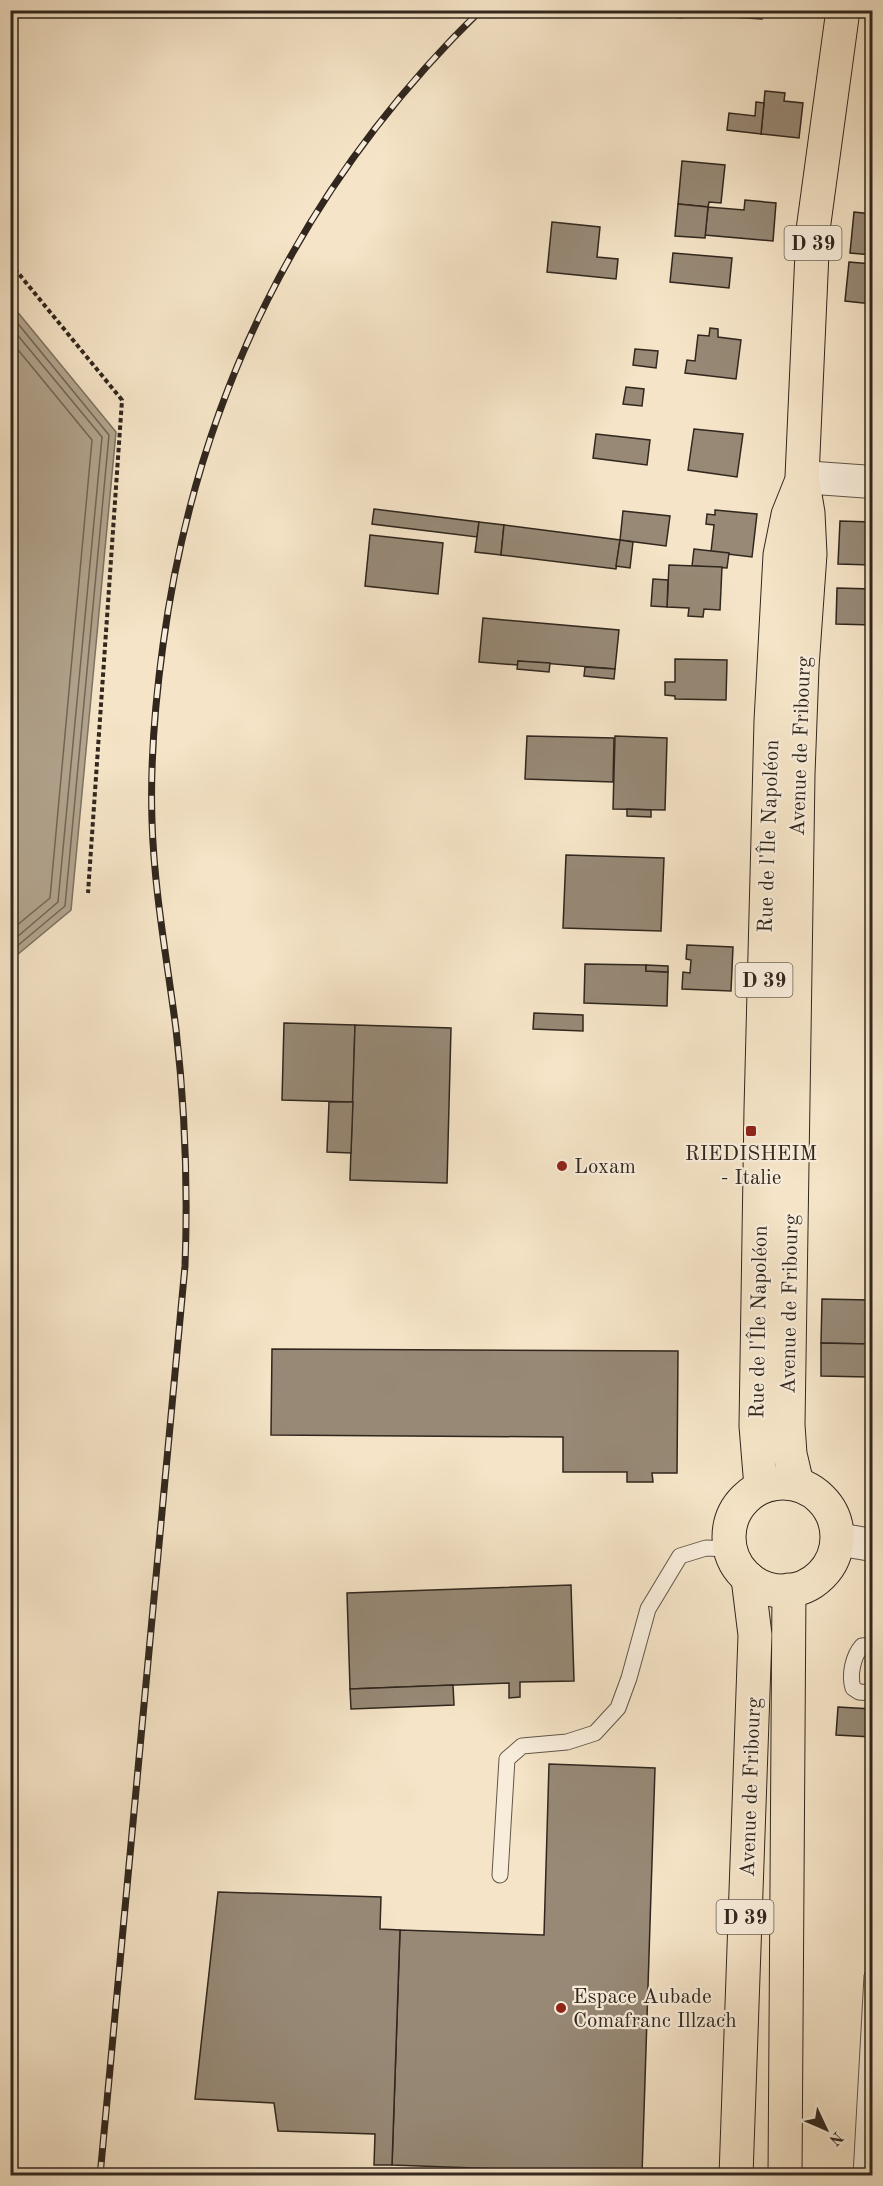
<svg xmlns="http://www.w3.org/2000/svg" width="883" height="2186" font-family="'Old Standard TT',serif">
  <rect width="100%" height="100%" fill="#f5e4c7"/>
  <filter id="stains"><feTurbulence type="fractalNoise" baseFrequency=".00333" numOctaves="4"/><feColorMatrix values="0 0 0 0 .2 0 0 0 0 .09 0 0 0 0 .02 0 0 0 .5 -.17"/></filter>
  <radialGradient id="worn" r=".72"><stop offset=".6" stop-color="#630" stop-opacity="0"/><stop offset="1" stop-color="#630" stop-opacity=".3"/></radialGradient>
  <path fill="#b2a48e" stroke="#7e7261" stroke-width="1.5" d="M11,304L116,432L71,910L11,960Z"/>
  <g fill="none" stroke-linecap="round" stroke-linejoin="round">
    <g stroke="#726656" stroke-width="1.5">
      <path d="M10,314L109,435L65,906L10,952"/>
      <path d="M10,326L102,437L58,902L10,943"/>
      <path d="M10,340L92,440L50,898L10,931"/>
    </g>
  </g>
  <g fill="#978976" stroke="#31271e" stroke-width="1.5">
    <path d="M673,10H762V19L682,14V18L673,17Z"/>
    <path d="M765,91L785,93L784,101L803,103L799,138L761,134Z"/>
    <path d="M756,102L764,103L761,134L727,130L729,113L755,116Z"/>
    <path d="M682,161L725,165L721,203L709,202L708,207L678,204Z"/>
    <path d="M745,200L776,203L773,241L705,235L708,207L744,210Z"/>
    <path d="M678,204L708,207L705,238L675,236Z"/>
    <path d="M854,212L872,214V255L850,253Z"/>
    <path d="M552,222L600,227L597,257L618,259L616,279L547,272Z"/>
    <path d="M673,253L732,258L729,288L670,282Z"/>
    <path d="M849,262L872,264V304L845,301Z"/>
    <path d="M710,328L718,329V337L741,340L736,379L685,373L687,360L695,361L698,335L709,336Z"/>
    <path d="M635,349L658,351L656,368L633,365Z"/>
    <path d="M626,387L644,389L642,406L623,404Z"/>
    <path d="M694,429L743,434L737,477L688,470Z"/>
    <path d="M596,434L650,440L647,465L593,458Z"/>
    <path d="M374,509L479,522L477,537L372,524Z"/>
    <path d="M715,510L757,514L752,557L711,552L714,525L706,524L707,514L715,515Z"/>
    <path d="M623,511L670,516L666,546L620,540Z"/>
    <path d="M840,521L872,522V565L838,564Z"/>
    <path d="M479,522L504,525L501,555L475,552Z"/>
    <path d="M504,525L620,540L616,569L501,555Z"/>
    <path d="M370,535L443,543L438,594L365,586Z"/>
    <path d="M620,540L633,542L630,568L616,566Z"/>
    <path d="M694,549L729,553L727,568L692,566Z"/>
    <path d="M669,565L722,567L720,610L704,609L703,617L688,616L689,608L667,607Z"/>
    <path d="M653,579L668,580L667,607L651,606Z"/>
    <path d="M837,588L872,589V625L836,624Z"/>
    <path d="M483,618L619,630L615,669L518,661V665L479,662Z"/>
    <path d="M675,659L727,660L726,700L675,699V696L665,695V682H675Z"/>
    <path d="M518,661L550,663L549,672L517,669Z"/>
    <path d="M585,667L615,669L614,679L584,676Z"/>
    <path d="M527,736L614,738L613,782L525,779Z"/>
    <path d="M615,736L667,738L665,810L613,809Z"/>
    <path d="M627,809L651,810V817L627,816Z"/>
    <path d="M566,855L664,858L661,931L563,928Z"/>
    <path d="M687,945L733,947L731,991L682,989L683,972L690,973L691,960L686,959Z"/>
    <path d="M585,964L646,965V971L668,972L667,1006L584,1003Z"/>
    <path d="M646,965L668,966V972L646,971Z"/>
    <path d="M534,1013L583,1015V1031L533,1029Z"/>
    <path d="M284,1023L355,1025L353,1102L282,1100Z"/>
    <path d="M355,1025L451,1028L447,1183L350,1180Z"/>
    <path d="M329,1102H353L351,1153L327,1152Z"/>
    <path d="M822,1299L870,1300L869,1344L821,1343Z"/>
    <path d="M821,1343L869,1344L868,1377L821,1376Z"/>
    <path d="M272,1349L678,1351L677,1473H652L653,1482H627V1472H563V1437L271,1435Z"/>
    <path d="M571,1585L574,1681L520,1682V1697L509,1698V1683L350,1689L347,1593Z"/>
    <path d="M453,1685L454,1705L351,1709L350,1689Z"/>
    <path d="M838,1707L872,1709V1737L836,1735Z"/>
    <path d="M549,1764L655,1768L642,2174L392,2165L400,1930L544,1935Z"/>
    <path d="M218,1892L381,1897L380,1929L400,1930L392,2165H374L375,2134L278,2131L274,2103L195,2099Z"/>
  </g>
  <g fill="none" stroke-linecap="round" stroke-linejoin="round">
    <defs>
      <g id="service">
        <path d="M872,1645L862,1646C853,1656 849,1675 853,1688L859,1692L872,1693"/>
        <path d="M500,1875L507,1759L522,1746L567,1742L595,1733L618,1708L629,1678L648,1609L680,1556L706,1548L730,1549"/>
        <path d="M861,2176L872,1976"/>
      </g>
      <g id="minor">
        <path d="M802,477L872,482"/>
        <path d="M837,1539L872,1545"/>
      </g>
      <g id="primary">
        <circle cx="783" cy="1537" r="54"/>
        <path d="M797,1484L790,1454L788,1425L798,774L802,667L810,554L808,513L802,477L813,230L843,10"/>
        <path d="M761,1487L756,1426L761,1109L771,721L780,555L788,515L800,485"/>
        <path d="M736,2176L755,1635L748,1578"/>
        <path d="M785,2176L789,1590"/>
      </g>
    </defs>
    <use href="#service" stroke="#625648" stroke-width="17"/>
    <use href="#minor" stroke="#625648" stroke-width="34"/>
    <use href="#primary" stroke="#31271e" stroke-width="35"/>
    <path stroke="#31271e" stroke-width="4" stroke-dasharray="4.5 3" stroke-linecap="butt" d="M10,263L122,400L88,893"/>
    <use href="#service" stroke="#f8eddb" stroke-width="15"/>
    <use href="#minor" stroke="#f8eddb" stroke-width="32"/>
    <use href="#primary" stroke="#f5e4c7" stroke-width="33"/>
    <defs>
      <path id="rail" d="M100,2176L185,1266C188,1187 185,1108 176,1029C167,960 154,890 152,821C150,762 155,703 163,645C196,399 302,184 481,10"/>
    </defs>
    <use href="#rail" stroke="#31271e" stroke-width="7"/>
    <use href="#rail" stroke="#f8eddb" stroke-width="4.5" stroke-dasharray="14" stroke-linecap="butt"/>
  </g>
  <g fill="#8f2418" stroke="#f8eddb" stroke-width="2">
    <rect x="745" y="1125" width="12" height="12" rx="3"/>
    <circle cx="562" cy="1166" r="6"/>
    <circle cx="561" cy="2008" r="6"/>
  </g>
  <g text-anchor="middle" stroke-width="4.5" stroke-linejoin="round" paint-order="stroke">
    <g fill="#f8eddb" stroke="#6d6257" stroke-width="1.5">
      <rect x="784.5" y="226" width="57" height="34" rx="4.5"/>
      <rect x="735.5" y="963" width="57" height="34" rx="4.5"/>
      <rect x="716.5" y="1900" width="57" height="34" rx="4.5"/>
    </g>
    <g font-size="20" font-weight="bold" fill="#31271e">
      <text x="813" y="250">D 39</text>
      <text x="764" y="987">D 39</text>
      <text x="745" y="1924">D 39</text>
    </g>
    <g font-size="21" fill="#31271e" stroke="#f8eddb">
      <text transform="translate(800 746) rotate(-88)" y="7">Avenue de Fribourg</text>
      <text transform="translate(768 836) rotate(-88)" y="7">Rue de l'Île Napoléon</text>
      <text transform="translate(789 1304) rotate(-89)" y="7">Avenue de Fribourg</text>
      <text transform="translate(758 1322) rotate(-89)" y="7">Rue de l'Île Napoléon</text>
      <text transform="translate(750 1787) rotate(-88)" y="7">Avenue de Fribourg</text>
    </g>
    <g font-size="21" fill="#31271e" stroke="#f8eddb" text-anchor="start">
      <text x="751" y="1160" text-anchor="middle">RIEDISHEIM<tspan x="751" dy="24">- Italie</tspan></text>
      <text x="574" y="1173">Loxam</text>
      <text x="573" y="2003">Espace Aubade<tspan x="573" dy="24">Comafranc Illzach</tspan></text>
    </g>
  </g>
  <rect width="883" height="2186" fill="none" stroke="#f5e4c7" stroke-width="36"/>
  <rect x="12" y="12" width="859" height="2162" fill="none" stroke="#31271e" stroke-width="3"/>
  <rect x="18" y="18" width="847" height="2150" fill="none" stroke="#31271e" stroke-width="1.5"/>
  <g transform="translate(826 2129) rotate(134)" stroke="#f8eddb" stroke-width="4.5" paint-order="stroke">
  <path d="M0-4.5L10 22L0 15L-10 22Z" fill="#31271e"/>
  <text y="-9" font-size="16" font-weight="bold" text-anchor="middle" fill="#31271e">N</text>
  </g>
  <rect width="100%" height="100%" filter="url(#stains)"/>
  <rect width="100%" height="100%" fill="url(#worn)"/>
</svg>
